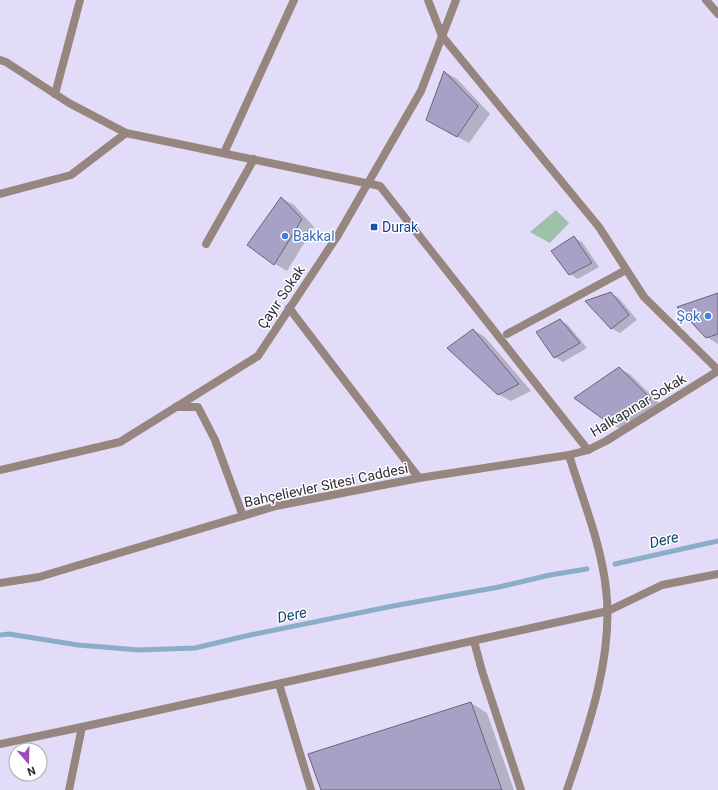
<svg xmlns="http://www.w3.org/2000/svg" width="718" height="790" font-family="Roboto,sans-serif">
  <rect width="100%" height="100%" fill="#e2dcf8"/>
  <path fill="#9dc1a9" d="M556,210L569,223L550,243L530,232Z"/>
  <g fill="#0003">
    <path d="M445,72L457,79L490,114L469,143L439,127Z"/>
    <path d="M281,198L294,205L314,227L287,271L275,264Z"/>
    <path d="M574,238L582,242L599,267L578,279L570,274Z"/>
    <path d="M610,293L619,298L637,320L620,333L611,328Z"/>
    <path d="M718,294V344L707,337Z"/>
    <path d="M560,320L568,325L587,348L563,362L555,357Z"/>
    <path d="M473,330L485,337L531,391L511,401L498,394Z"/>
    <path d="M619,368L631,375L663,407L623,431L611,423Z"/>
    <path d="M471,703L487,713L514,790H322Z"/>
  </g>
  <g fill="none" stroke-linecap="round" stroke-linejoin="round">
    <g stroke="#8baec7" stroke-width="5">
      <path d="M615,564L718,541"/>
      <path d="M0,635L9,634L78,645L139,650L195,648L250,635L393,606L499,587L550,575L587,569"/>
    </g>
  </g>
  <g fill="#a8a0c5" stroke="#69647c">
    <path d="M444,71L478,106L457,137L426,120Z"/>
    <path d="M281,197L302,219L274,265L247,245Z"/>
    <path d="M574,236L592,263L569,275L551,251Z"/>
    <path d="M611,292L629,315L611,329L585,301Z"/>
    <path d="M718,293V334L706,338L677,307Z"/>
    <path d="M560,319L580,343L554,358L536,332Z"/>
    <path d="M473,329L519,384L498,395L447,348Z"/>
    <path d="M619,367L651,399L610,424L574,398Z"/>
    <path d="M471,702L502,790H321L308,754Z"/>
  </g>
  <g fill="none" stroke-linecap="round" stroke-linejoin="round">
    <g stroke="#97857f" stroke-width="8">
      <path d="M474,641L482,671L521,790"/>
      <path d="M279,684L311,790"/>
      <path d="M567,790C588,729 614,655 606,589C601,543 582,498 569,455"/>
    </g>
    <path stroke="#97857f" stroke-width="8" d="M507,334L626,270"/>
    <g stroke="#97857f" stroke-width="8">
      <path d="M428,0L442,36L599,227L644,297L718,370"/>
      <path d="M706,0L718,14"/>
      <path d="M0,60L6,62L69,103L126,133L380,186L588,450"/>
      <path d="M55,94L80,0"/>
      <path d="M224,153L294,0"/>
      <path d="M0,194L71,175L126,133"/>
      <path d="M206,244L254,159"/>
      <path d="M289,308L419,478"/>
      <path d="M176,407H198L215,440L243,516"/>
      <path d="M0,744L82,727L608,611L662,585L718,574"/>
      <path d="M69,790L82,727"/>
    </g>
    <g stroke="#97857f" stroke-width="8">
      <path d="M0,470L120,442L258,356L338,235L421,91L456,0"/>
      <path d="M0,583L39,577L276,506L419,478L569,455L588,450L606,441L718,371"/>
    </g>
  </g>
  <rect fill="#1a4fb4" stroke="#fff" stroke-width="1.5" x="370" y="223" width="8" height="8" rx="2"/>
  <g fill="#3f7fe0" stroke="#fff" stroke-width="1.5">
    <circle cx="285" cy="236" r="4"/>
    <circle cx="708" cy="316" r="4"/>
  </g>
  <g text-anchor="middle" stroke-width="3" stroke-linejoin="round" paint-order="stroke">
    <g font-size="14" fill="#164399" stroke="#fff" text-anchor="start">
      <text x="382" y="232">Durak</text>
    </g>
    <g font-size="14" fill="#366cbe" stroke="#fff" text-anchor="start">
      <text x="293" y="241">Bakkal</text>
      <text x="700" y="321" text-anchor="end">Şok</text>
    </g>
    <g font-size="14" fill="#2e2c36" stroke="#fff">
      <text transform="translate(281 297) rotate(-56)" y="5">Çayır Sokak</text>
      <text transform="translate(638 405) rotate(-31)" y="5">Halkapınar Sokak</text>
      <text transform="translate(326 485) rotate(-12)" y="5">Bahçelievler Sitesi Caddesi</text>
    </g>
    <g font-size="15" font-style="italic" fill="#114c6f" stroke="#fff">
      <text transform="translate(664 540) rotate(-13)" y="5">Dere</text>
      <text transform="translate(292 615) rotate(-12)" y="5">Dere</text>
    </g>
  </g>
  <g transform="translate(28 762) rotate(160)"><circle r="19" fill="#ffffff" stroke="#ababaf"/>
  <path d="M0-3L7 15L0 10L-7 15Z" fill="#a14bb9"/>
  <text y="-6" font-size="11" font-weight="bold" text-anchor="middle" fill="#2e2c36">N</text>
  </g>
</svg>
